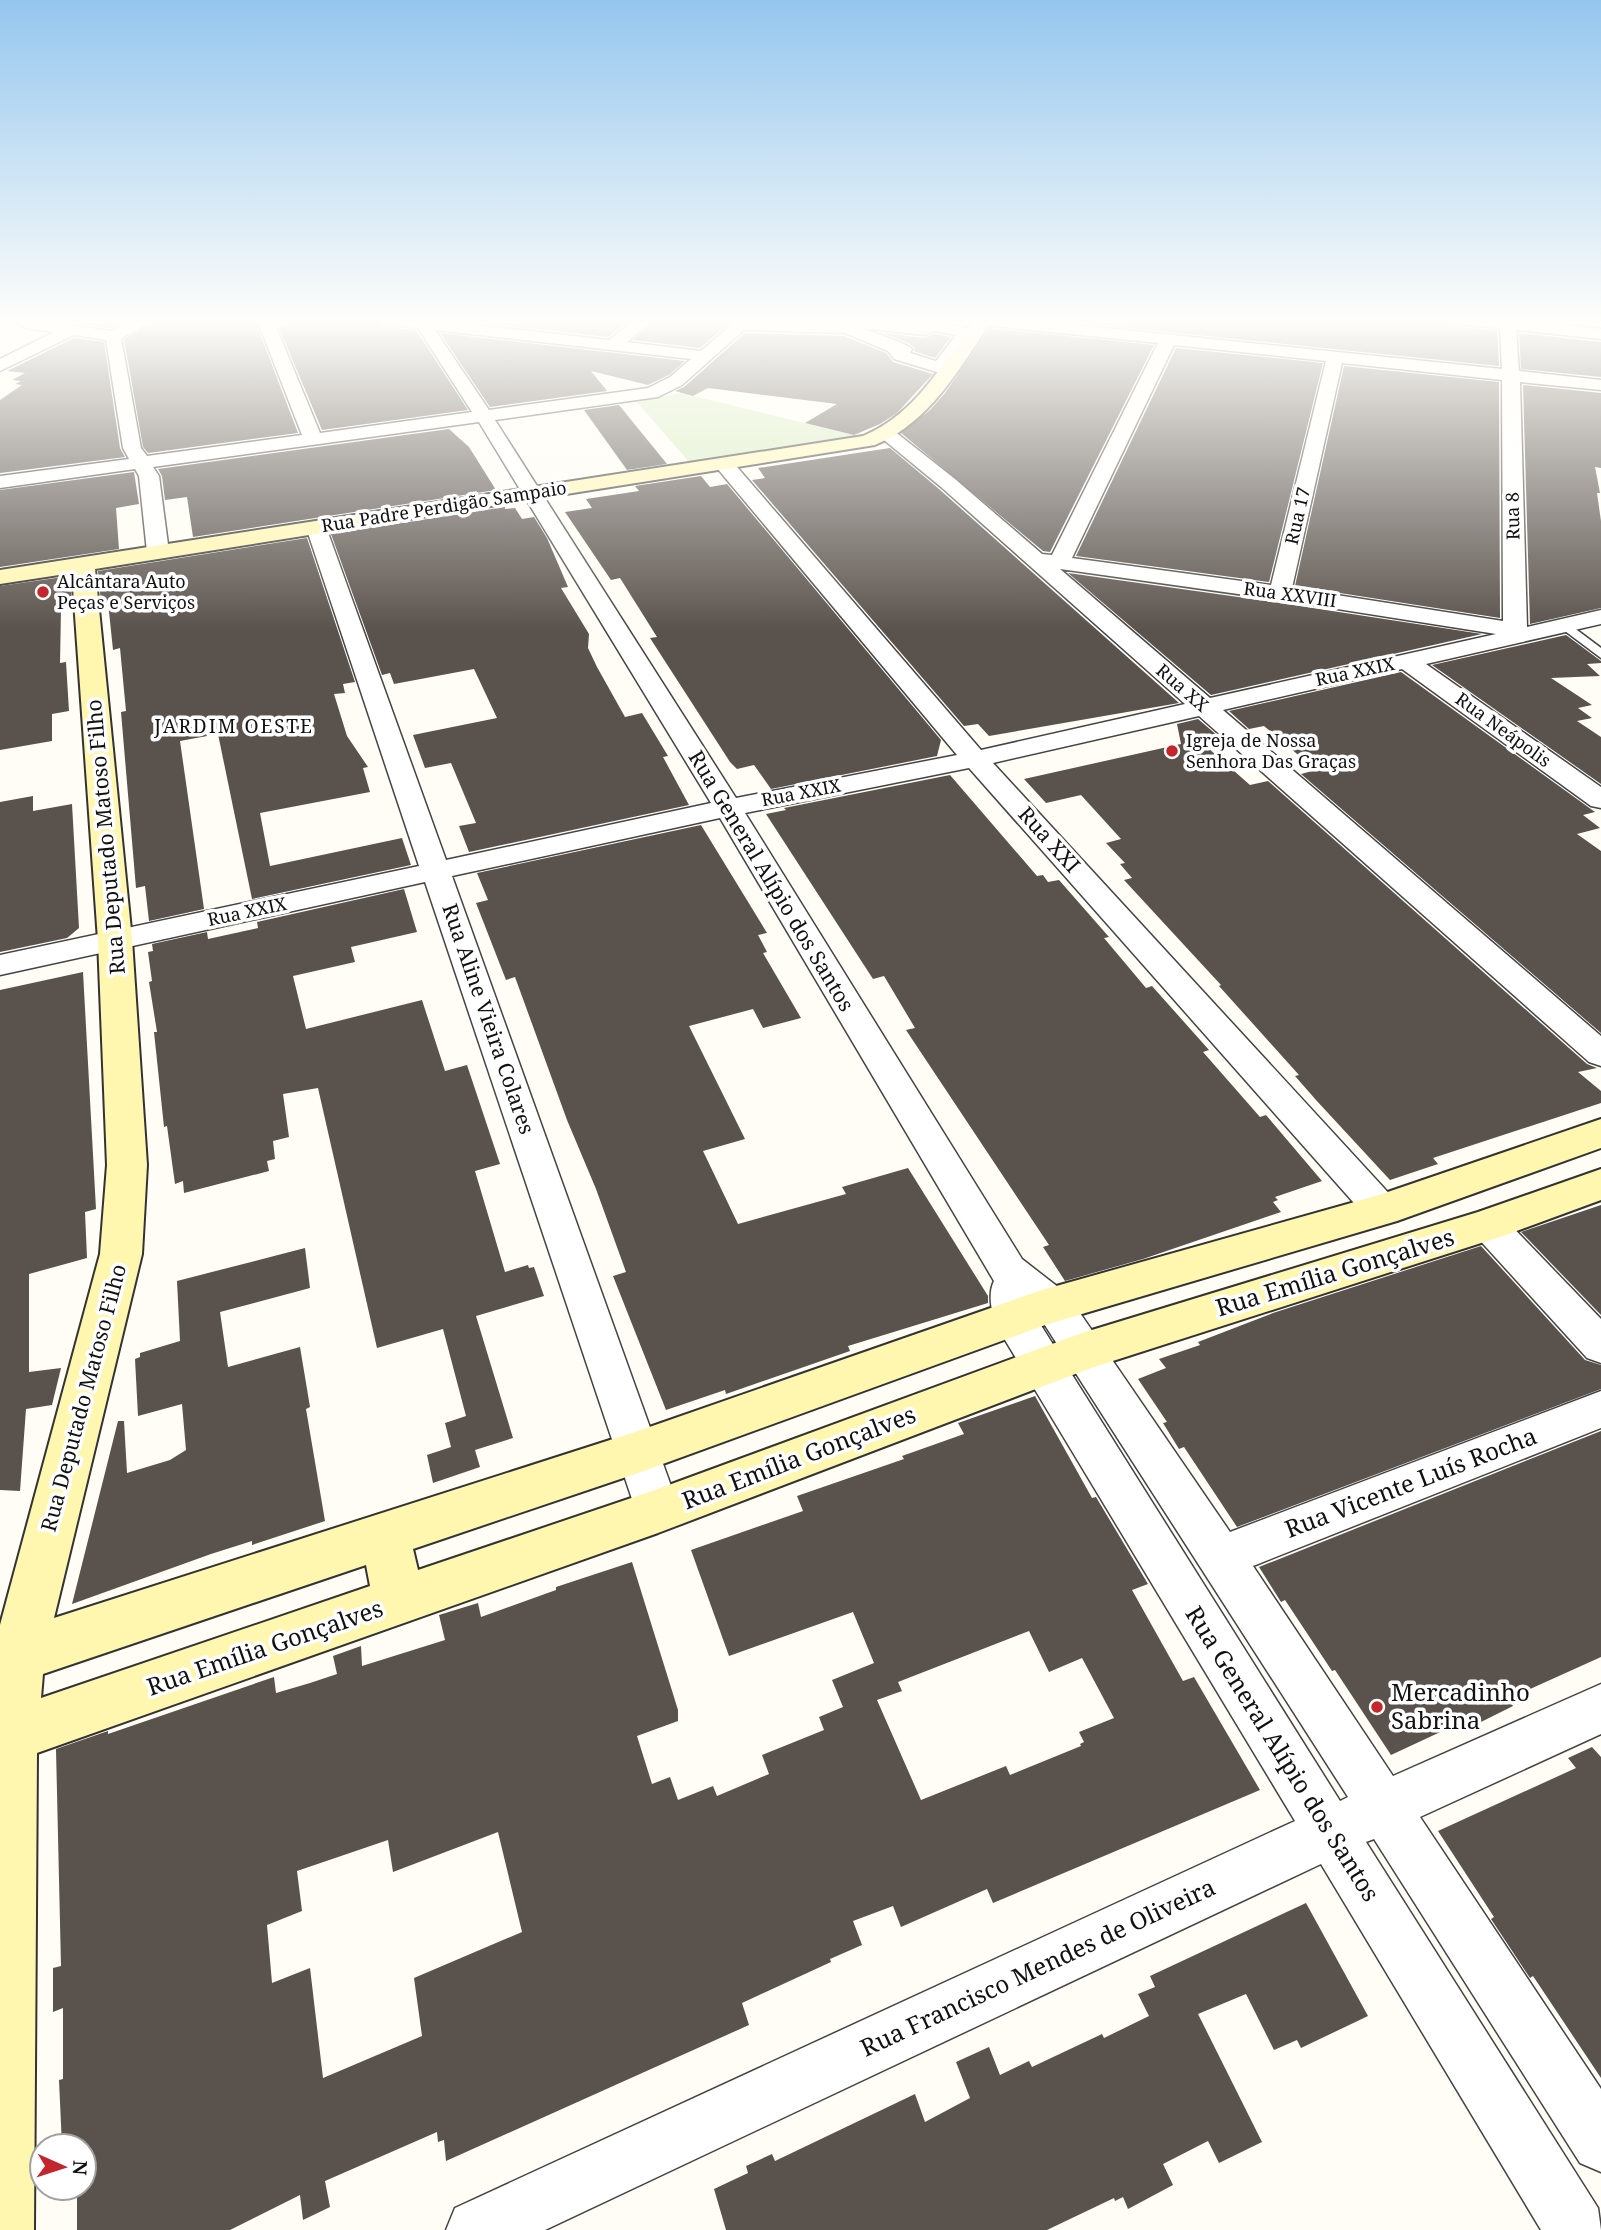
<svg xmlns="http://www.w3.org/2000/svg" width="1601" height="2230" font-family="'Noto Serif',serif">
  <rect width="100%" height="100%" fill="#fffdf5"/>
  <path fill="#d5ebbd" d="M681,393L857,436L690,463L637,402Z"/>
  <g fill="#5a524d" fill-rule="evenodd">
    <path d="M46,319H131L111,328Z"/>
    <path d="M159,319H267L258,328L298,433L148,453L143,447L124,339Z"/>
    <path d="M292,319H373L383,327L416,330L468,410L322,430L280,330Z"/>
    <path d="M448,319H632L608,337Z"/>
    <path d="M657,319H734L700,348L633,340Z"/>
    <path d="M1042,319H1406L1449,323L1455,327L1497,330L1499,366Z"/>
    <path d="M990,328L1154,345L1050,552L1043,551L901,433L930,410L945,393Z"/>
    <path d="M440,333L685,361L669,375L648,385L591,371L607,391L490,407Z"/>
    <path d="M745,333L844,336L886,353L893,362L933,374L897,413L880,424L854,435L805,423L837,404L708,388L693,396L675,391L684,387Z"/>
    <path d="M883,333L924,338L935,334L951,337L935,358L914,351L915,348L910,344Z"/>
    <path d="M1519,333L1601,342V377L1521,369Z"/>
    <path d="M74,338L104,342L120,448L125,457L0,473V400L22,385L15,384L21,381L12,380L25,373L7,371Z"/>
    <path d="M1176,348L1323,363L1269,582L1076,556Z"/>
    <path d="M1344,366L1499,382L1500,618L1295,586Z"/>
    <path d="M1523,385L1601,393V468L1595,467L1600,493H1597L1601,521V608L1530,624Z"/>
    <path d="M619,405L667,464L627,470L584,410Z"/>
    <path d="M449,429L469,447L496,490L193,537L187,497L165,500L162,476L158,469Z"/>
    <path d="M890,448L939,489L1179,703L989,736L978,724L964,726L752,480L765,478L758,468Z"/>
    <path d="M134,472L139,504L116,508L119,549L0,567V490Z"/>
    <path d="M701,476L710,487L727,484L941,740L937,756L771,789L754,765L737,769L730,762L650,638L657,637L620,578L611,580L565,512L592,508L586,499L639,491L635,486Z"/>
    <path d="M505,507V509L515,508L522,519L534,517L547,538L568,587L561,588L589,634L588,648L597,667L625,717L642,713L668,756L663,757L689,805L469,852L459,826L476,823L451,763L425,768L413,735L497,718L474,669L394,684L390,673L382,675L331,534Z"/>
    <path d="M307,538L355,682L343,684L345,693L334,694L347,736L368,767L363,768L370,792L260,813L270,866L402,838L411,865L252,899L218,734L180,741L204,909L149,921L145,886L136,888L121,712L126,711L120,648L113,650L108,602L101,603L98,571Z"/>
    <path d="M1068,573L1280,603L1482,634L1211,695Z"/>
    <path d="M70,576L72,608L61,609L60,663L66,662L69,711L52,714V741L0,750V586Z"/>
    <path d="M1566,635L1601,661V663L1587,664L1600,676L1551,678L1592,705L1578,708L1592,718L1577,721L1601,737V784L1432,665Z"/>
    <path d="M1401,672L1595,812L1583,815L1600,828L1577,834L1601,851V1033L1301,774L1316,770L1264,726L1249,729L1229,711Z"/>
    <path d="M1198,719L1218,736L1199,740L1250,785L1268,781L1587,1064L1597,1068L1578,1072L1601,1091V1103L1433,1158L1438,1164L1390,1180L1316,1100L1295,1076L1299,1075L1219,986L1221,985L1124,880L1132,878L1120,864L1125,863L1106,843L1121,839L1081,795L1046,803L1024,779L1181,744L1177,724Z"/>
    <path d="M950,775L1037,876L1043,875L1048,882L1059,880L1109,937L1104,938L1146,988L1152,986L1209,1050L1203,1052L1260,1117L1266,1115L1322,1181L1275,1197L1278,1200L1273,1202L1281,1212L1143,1259L1065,1281L1043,1247L1049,1245L906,1030L915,1028L884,976L873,979L766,814L786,810L784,808Z"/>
    <path d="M33,796V811L72,804L79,928L67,938L0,952V802Z"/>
    <path d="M701,825L767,933L758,935L767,952L763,953L801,1018L763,1028L753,1009L689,1026L745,1139L703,1151L738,1224L846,1194L842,1187L908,1168L988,1296V1303L848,1346L850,1351L726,1394L725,1390L666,1410L613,1276L626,1272L596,1189L567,1120L515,977L506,980L476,903L488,900L477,873Z"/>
    <path d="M404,889L417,932L351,947L355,962L293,976L306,1029L422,1000L445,1071L467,1065L500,1164L475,1171L505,1272L528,1265L529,1268L534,1267L544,1296L476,1316L513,1438L475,1450L480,1467L433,1483L427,1455L451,1447L445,1423L466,1416L443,1329L377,1348L318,1088L283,1094L289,1137L273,1141L275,1159L267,1161L269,1171L184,1193L183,1181L175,1184L167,1126L164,1127L154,1032H157L149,982L152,981L148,952L153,951L152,944L207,932L208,939L258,928L257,922Z"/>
    <path d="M83,972L96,1209L85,1212L87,1258L29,1274V1372L61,1368L52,1405L26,1409L20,1491L0,1490V990Z"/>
    <path d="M1601,1205V1315L1521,1232Z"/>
    <path d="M1481,1246L1585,1360L1601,1365V1389L1237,1527L1184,1447L1179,1449L1163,1423L1167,1422L1138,1379L1166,1368L1159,1359L1200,1345L1198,1342L1273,1313Z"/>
    <path d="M305,1248L310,1288L220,1312L228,1367L300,1347L310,1407L306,1409L325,1521L252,1545V1541L211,1554L72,1604L118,1421H124L127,1473L170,1460L186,1450L182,1404L138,1416L135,1359L140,1357V1353L180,1341L177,1281Z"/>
    <path d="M1035,1396L1092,1498L1096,1497L1148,1584L1132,1590L1183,1681L1194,1677L1260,1790L993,1903L987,1889L901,1927L893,1906L853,1921L862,1945L830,1959L831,1962L742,2003L749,2025L446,2161L444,2140L438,2142L437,2132L325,2181L330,2207L303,2220L300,2195L230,2230H77V2188H84V2146H62L59,2080L63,2079V2008L53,2012V1968L61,1966L56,1749L108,1731V1734L274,1677L276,1693L310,1683L337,1674L333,1656L361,1646L362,1666L445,1640L439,1615L478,1603L481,1617L556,1590V1587L632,1562L678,1710V1721L637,1736L652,1784L670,1777L678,1800L713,1786L717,1796L769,1774L762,1755L824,1730L819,1717L843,1707L832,1680L874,1663L853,1612L729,1656L691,1550L803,1511L797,1496L904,1459L902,1456L964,1434L958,1423ZM1029,1631L1049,1672L1082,1658L1114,1718L1079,1732L1084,1742L1080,1744L1081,1746L1010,1775L1006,1766L921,1800L877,1700L902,1691L898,1682ZM498,1832L522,1932L414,1978L422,2036L323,2078L310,1968L272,1983L267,1925L302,1911L297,1871L388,1840L393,1872Z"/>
    <path d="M1601,1431V1657L1508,1699L1513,1706L1469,1728L1464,1721L1391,1755L1335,1670L1332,1671L1285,1600L1281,1602L1259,1567Z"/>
    <path d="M1592,1747L1601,1757V2078L1533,1976L1530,1978L1491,1919L1494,1917L1438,1831L1576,1768L1568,1758Z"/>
    <path d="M1306,1903L1368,2016L1301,2048L1297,2040L1274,2050L1246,1994L1198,2014L1262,2142L1219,2163L1208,2141L1163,2164L1173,2185L1128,2209L1123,2197L1115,2201L1114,2198L1047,2230H726L714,2189L748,2173L746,2166L772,2154L775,2161L915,2094L925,2122L970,2098L956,2062L989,2047L1000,2075L1029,2061L1032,2067L1102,2034L1104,2038L1149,2016L1138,1994L1155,1987L1150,1976Z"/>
  </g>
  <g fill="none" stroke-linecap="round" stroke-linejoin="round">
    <defs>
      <path id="lane" d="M1561,624H1569L1601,648V658L1561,628Z"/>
      <g id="street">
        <path d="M29,319L111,331L137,319H157L121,338L141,448L147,456L302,435L260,327L271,319H290L277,329L320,433L472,412L418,328L383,324L375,319H426L609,340L636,319H654L627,342L701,351L738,319H764L762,322C779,323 794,321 812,321L810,319H863L922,325L934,321L972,329L974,332L946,372L940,373L894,359L888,351L845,333L744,330L682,385L658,397L495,420L736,798L957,755L717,468L714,464L724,458L731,460L981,750L1185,704L941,487L878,435L880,431H894L955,479L1042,554L1052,555L1158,343L983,325L977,323L976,319H1018L1502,369L1500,328L1455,324L1447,319H1515L1601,329V339L1516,330L1519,371L1601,380V390L1520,382L1527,627L1601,610V624L1426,664L1601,787V808L1591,806L1402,669L1223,710L1601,1036V1066L1589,1062L1199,716L993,763L1395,1200L1401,1210L1395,1220L1382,1224L1369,1220L969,768L745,813L1022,1259L1067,1294L1230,1532L1601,1391V1428L1253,1566L1393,1776L1601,1684V1734L1420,1817L1601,2089V2172L1580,2163L1374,1839L1366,1842L1598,2208L1601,2230H1541L1321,1864L545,2230H446L455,2208L1295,1821L999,1330C992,1316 987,1295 994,1281L720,818L452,876L680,1511L674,1525L658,1531L642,1525L636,1511L425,882L0,975V955L419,866L306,527L309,523H323L326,527L446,860L711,803L479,422L153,467L159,476L169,552L166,557H150L147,552L139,476L135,469L0,488V476L129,459L123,448L106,340L74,335L0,371V359L54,332L25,328L17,323L19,320ZM862,328L924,335L935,331L956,335L936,361L910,353L912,349C906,343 874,333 862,328ZM435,330L691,359L670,377L648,388L489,410ZM1174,345L1326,361L1271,585L1072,558ZM1342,363L1502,380L1503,621L1292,588ZM1060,569L1280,600L1496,634L1210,698ZM1032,1311L1039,1316L1348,1797L1340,1801Z"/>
        <path d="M1488,1210L1501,1215L1601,1319V1363L1587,1358L1475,1235L1469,1225L1475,1215Z"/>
      </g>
      <path id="secondary" d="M975,319H993C960,367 931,422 875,445L95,569L132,940L147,1165L142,1254L54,1618L638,1431L1042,1290L1376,1196L1601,1119V1148L1397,1221L1048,1324L638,1473L413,1549L418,1570L658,1489L1082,1333L1478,1212L1601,1169V1200L1503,1236L1091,1368L658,1533L37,1753L34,2230H0V1625L100,1254L107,1165L98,940L72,573L0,584V570L863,436C916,414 943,363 975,319ZM366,1565L370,1586L41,1698L43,1674Z"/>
    </defs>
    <use href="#lane" stroke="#444" stroke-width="3"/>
    <use href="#street" stroke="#444" stroke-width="3"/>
    <use href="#secondary" stroke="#333" stroke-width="4"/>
    <use href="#lane" fill="#fff" fill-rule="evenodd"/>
    <use href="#street" fill="#fff" fill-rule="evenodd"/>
    <use href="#secondary" fill="#fff6b0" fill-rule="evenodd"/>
  </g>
  <linearGradient id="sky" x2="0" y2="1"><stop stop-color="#95c6ee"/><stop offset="0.51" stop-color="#fffefa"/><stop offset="1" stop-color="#fffefa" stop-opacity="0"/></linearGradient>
  <rect width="1601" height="631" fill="url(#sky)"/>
  <g fill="#c4262e" stroke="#fff" stroke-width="2.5">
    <circle cx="43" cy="592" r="7"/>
    <circle cx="1172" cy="751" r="7"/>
    <circle cx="1377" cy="1707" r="7"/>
  </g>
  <g text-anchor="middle" stroke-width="7" stroke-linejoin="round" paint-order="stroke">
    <g font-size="18" fill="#111" stroke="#fff">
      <text transform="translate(444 507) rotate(-9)" y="6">Rua Padre Perdigão Sampaio</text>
      <text transform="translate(1298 516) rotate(-77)" y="6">Rua 17</text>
      <text transform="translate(1513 516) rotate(-91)" y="6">Rua 8</text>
      <text transform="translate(1290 595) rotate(8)" y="6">Rua XXVIII</text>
      <text transform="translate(1355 672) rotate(-12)" y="6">Rua XXIX</text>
      <text transform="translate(1182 688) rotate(41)" y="6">Rua XX</text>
      <text transform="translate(1503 730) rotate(36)" y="6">Rua Neápolis</text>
      <text transform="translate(801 793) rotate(-11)" y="6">Rua XXIX</text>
      <text transform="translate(247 912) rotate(-12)" y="6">Rua XXIX</text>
    </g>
    <g font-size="18" fill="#111" stroke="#fff" text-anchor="start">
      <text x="57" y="588">Alcântara Auto<tspan x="57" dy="21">Peças e Serviços</tspan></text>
      <text x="1186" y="747">Igreja de Nossa<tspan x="1186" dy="21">Senhora Das Graças</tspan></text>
    </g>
    <g font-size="19" letter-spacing="2" fill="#111" stroke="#fff">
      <text x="234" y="733">JARDIM OESTE</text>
    </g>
    <g font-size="21" fill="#111" stroke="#fff">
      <text transform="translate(106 837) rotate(-95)" y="7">Rua Deputado Matoso Filho</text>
      <text transform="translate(1049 840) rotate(48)" y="7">Rua XXI</text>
      <text transform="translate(771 881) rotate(59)" y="7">Rua General Alípio dos Santos</text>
      <text transform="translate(488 1019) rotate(71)" y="7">Rua Aline Vieira Colares</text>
      <text transform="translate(84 1398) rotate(-75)" y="7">Rua Deputado Matoso Filho</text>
    </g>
    <g font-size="24" fill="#111" stroke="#fff">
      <text transform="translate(1335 1273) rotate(-17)" y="8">Rua Emília Gonçalves</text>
      <text transform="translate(799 1458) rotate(-21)" y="8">Rua Emília Gonçalves</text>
      <text transform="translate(1411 1483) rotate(-21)" y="8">Rua Vicente Luís Rocha</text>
      <text transform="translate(265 1648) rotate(-19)" y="8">Rua Emília Gonçalves</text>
      <text transform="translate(1282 1754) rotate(58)" y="8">Rua General Alípio dos Santos</text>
      <text transform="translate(1038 1968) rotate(-25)" y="8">Rua Francisco Mendes de Oliveira</text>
    </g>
    <g font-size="24" fill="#111" stroke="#fff" text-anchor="start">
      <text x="1391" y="1701">Mercadinho<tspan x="1391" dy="28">Sabrina</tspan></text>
    </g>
  </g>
  <g transform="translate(63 2167) rotate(93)"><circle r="33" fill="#ffffff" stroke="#a0a0a0" stroke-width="2"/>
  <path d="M0-5L12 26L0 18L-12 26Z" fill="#c4262e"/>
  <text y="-10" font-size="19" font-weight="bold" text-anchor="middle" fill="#111111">N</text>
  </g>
</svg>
